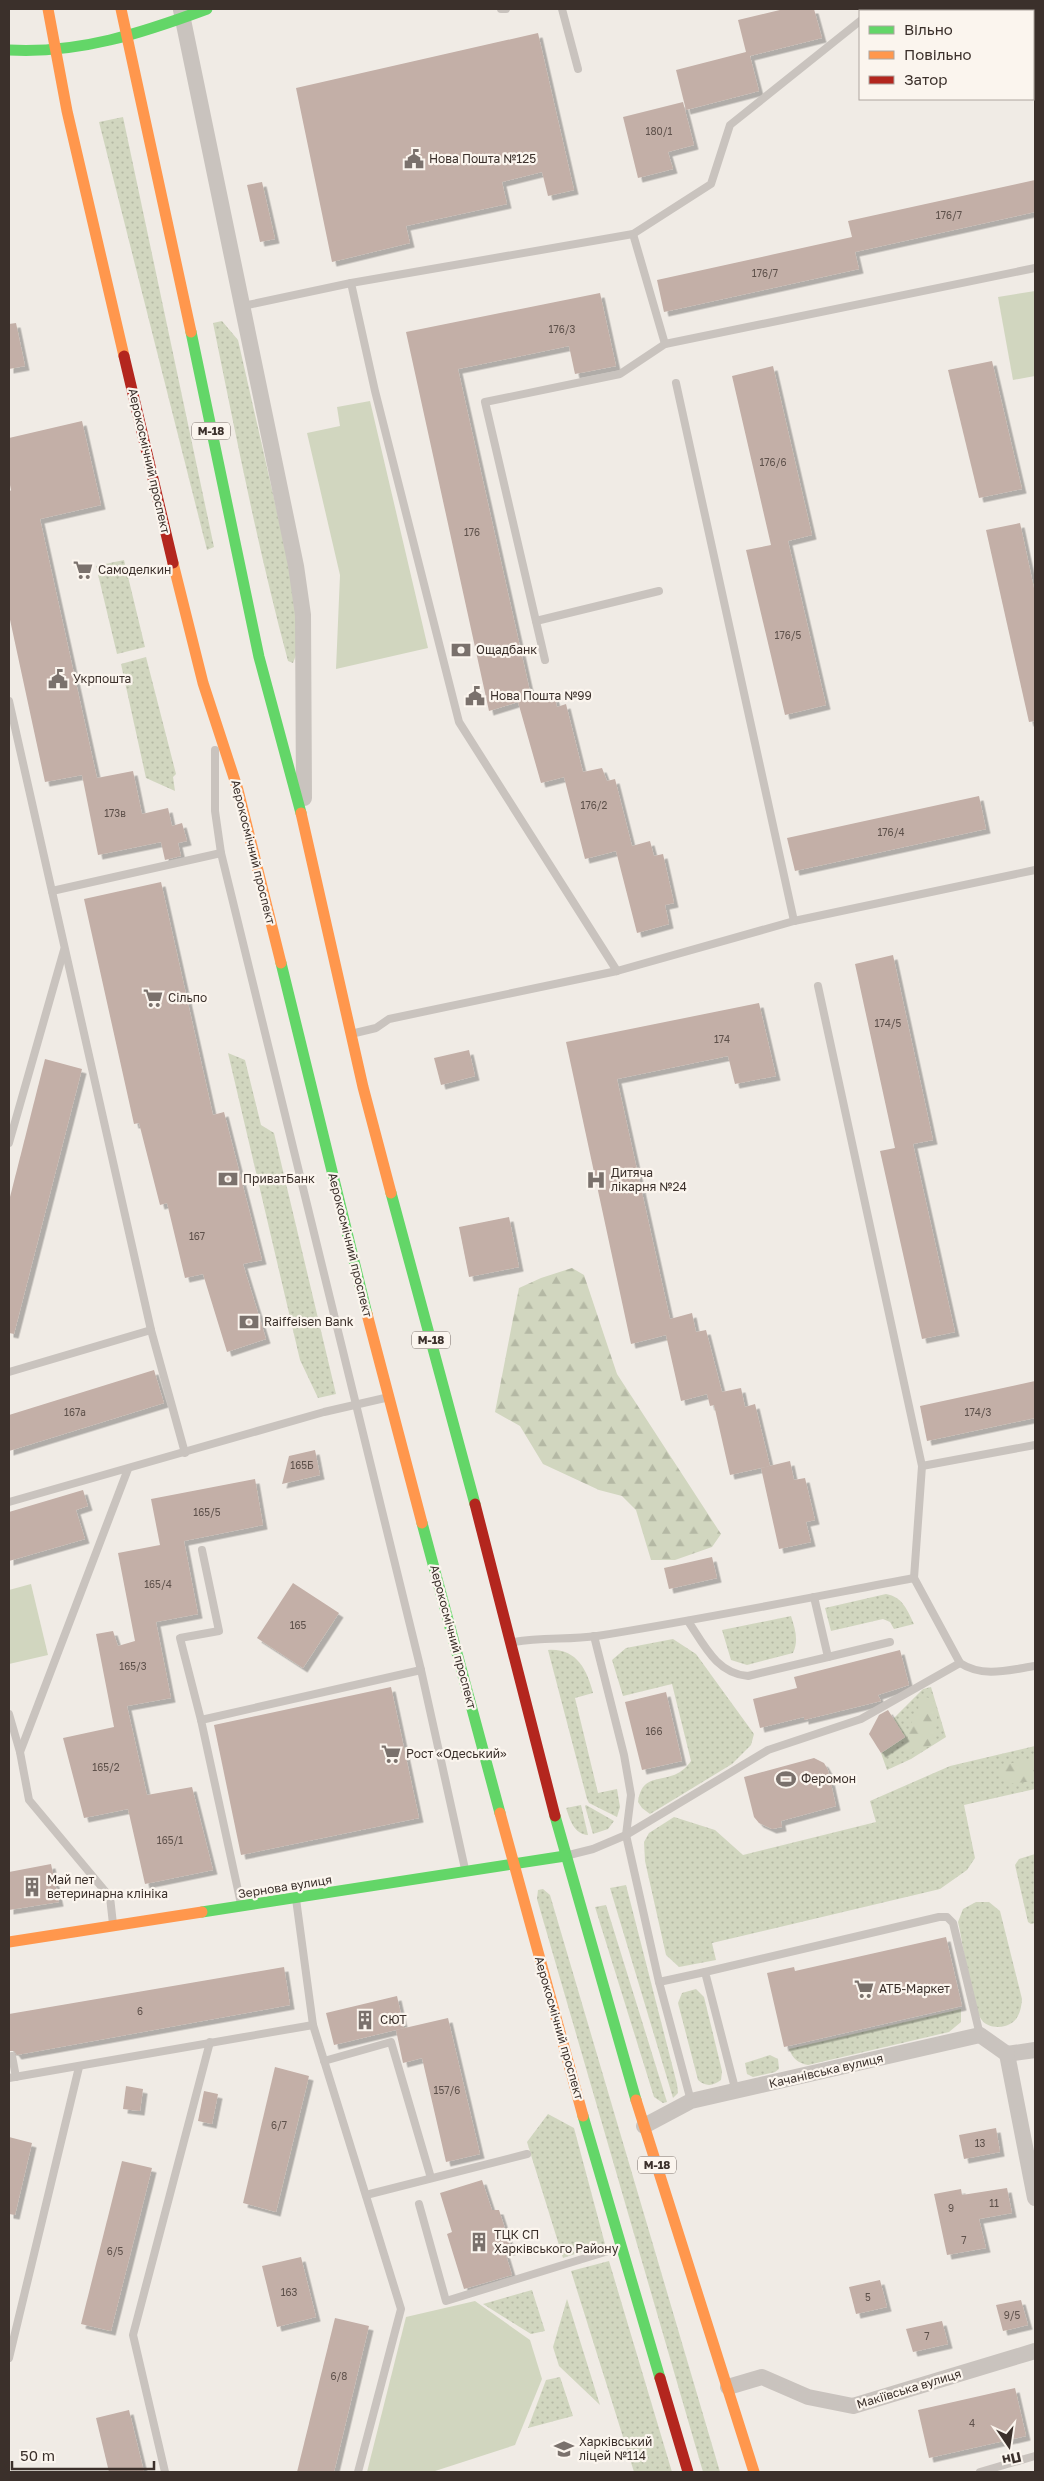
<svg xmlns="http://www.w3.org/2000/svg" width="1044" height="2481" font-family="'Golos Text',sans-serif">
  <defs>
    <pattern id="grass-dots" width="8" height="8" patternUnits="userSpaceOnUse" patternTransform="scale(1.25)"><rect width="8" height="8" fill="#d1d6bf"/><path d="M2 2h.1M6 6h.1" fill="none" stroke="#b4b8a4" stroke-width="1.8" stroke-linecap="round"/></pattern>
    <pattern id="forest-firs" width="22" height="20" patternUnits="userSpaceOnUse" patternTransform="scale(1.25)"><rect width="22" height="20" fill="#d1d6bf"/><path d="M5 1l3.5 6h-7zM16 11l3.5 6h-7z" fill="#b4b8a4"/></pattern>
    <filter id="shadow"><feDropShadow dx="4.5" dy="4.5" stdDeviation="0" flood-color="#0004"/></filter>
  </defs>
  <rect width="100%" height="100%" fill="#f0ebe5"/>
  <g fill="url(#grass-dots)">
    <path d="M123,117L214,547L207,550L99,122Z"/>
    <path d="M222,321L238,340L296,595V655L293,663L288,661C258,549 236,436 213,323Z"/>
    <path d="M124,560L145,647L117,654L96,566Z"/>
    <path d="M146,657L176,774L173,777L175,791L146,778L121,664Z"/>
    <path d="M228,1053L245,1060L261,1125L274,1133L336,1394L318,1398L300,1360Z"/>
    <path d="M886,1594C903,1597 907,1610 914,1624L894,1629L890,1622L883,1619L831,1631L825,1608Z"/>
    <path d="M791,1616C795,1629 799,1640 793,1653L747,1665L731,1660L722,1630Z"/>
    <path d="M673,1639L696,1654L754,1734L751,1745L732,1764L650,1814L642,1808L638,1802C643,1766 671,1790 691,1761L672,1684L623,1696L612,1660L626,1648Z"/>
    <path d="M548,1650C576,1648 587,1669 593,1693L575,1698L598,1793L617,1789L620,1807L617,1817L589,1803L587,1799Z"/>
    <path d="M931,1687L946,1737L911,1759L887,1770L881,1753L905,1737L893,1719L923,1689Z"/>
    <path d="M1035,1746V1789L964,1805L975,1858L967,1870L940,1889L712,1943L716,1960L679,1967L666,1955L645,1861L644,1842L649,1833L674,1817L715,1830L743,1855L876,1822L870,1801L950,1766Z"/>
    <path d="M581,1805L588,1835C574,1834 570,1820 566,1808Z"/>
    <path d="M586,1805L614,1821L608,1829L593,1834L585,1806Z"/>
    <path d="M1035,1854V1923L1031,1924L1028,1922L1015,1865L1019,1859Z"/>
    <path d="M626,1885L677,2084L678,2093L673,2098L610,1888Z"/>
    <path d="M543,1889L550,1895L720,2472H703L537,1899L538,1890Z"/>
    <path d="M976,1902H989L1000,1911L1022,1999C1021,2012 1018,2022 1005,2026C997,2028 986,2027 981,2019C971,2005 963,1942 958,1922L963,1909Z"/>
    <path d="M606,1905L667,2102L663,2103L654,2097L595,1907Z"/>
    <path d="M696,1989L704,1997L722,2071L721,2080C713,2086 706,2087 698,2080L678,2003L682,1993Z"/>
    <path d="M961,2009V2022L949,2032L808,2065C798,2063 793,2059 789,2049Z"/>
    <path d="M770,2055L778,2059L779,2069L775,2072L753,2077L747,2074L745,2063Z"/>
    <path d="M548,2114L574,2128L605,2244L563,2258L527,2142Z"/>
    <path d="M609,2261L672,2472H634L571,2271Z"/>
    <path d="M532,2290L545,2331L531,2334L483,2304Z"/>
    <path d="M567,2299L600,2405L559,2366L553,2347Z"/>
    <path d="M560,2377L573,2416L528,2428L546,2380Z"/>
  </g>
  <g fill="url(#forest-firs)">
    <path d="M572,1268L584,1275L617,1374L721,1534L712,1547L675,1560H651L636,1510L622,1496L599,1490L543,1464L520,1426L495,1412L519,1288L541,1278Z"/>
    <path d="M923,1697C945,1696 935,1730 934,1744L916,1752L904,1754L911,1724Z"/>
    <path d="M1035,1758V1781L1007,1784L1002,1778L999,1766Z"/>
  </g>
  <g fill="#d1d6bf">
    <path d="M1035,291V376L1013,380L998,297Z"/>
    <path d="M370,401L428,648L336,669L340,575L307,433L340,426L337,407Z"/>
    <path d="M31,1584L48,1655L9,1664V1590Z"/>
    <path d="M475,2301L530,2340L542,2379L515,2445L432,2472H367L406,2317Z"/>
  </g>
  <g fill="#c3afa7" filter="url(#shadow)">
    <path d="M784,9H814L822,38L750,56L759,91L686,110L676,70L746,52L738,20Z"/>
    <path d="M538,33L574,190L548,196L542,172L502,182L507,204L406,226L410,243L332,262L296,88Z"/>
    <path d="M683,102L694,145L668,152L673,169L638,178L623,117Z"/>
    <path d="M1035,180V212L855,252L859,269L664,312L657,280L852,237L848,221Z"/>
    <path d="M262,182L275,239L260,242L247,185Z"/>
    <path d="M600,293L616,366L575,374L569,346L458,369L531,696L553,691L557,707L566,704L583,772L602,768L607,781L615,779L632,846L650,841L654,856L663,854L674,903L665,905L669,924L637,933L616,851L585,859L564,777L541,783L518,702L489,711L406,332Z"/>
    <path d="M16,323L25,366L9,369V324Z"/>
    <path d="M992,361L1022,489L979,498L948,370Z"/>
    <path d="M773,366L812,535L788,541L826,705L785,715L746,550L771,545L732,376Z"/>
    <path d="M82,421L101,505L40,519L97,778L133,771L142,814L168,808L172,826L182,823L187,841L178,843L181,856L165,860L161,842L98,855L82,775L45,782L9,615V492L11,490L9,480V438Z"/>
    <path d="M1020,523L1035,593V721L1029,722L986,530Z"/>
    <path d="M979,796L986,829L795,871L787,838Z"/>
    <path d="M161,882L213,1115L224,1112L262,1260L243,1264L266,1339L227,1352L203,1274L185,1278L167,1203L160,1205L139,1123L134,1124L84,899Z"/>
    <path d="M893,955L933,1140L913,1144L955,1332L922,1339L880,1151L895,1148L855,964Z"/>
    <path d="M759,1003L776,1076L735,1084L728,1056L617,1079L670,1319L692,1313L696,1332L706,1330L722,1392L741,1388L745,1407L755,1404L770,1466L730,1475L714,1405L710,1406L707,1394L681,1401L666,1335L631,1344L566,1042Z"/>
    <path d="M469,1050L475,1076L441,1085L434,1058Z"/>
    <path d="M45,1059L82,1069L14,1334L9,1333V1201Z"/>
    <path d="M509,1217L519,1267L469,1277L459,1227Z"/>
    <path d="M154,1370L164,1403L9,1451V1415Z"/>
    <path d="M1035,1381V1418L927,1441L920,1406Z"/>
    <path d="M315,1450L320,1475L282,1484L289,1456Z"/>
    <path d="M790,1461L794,1480L805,1478L815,1520L806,1522L811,1542L779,1549L761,1468Z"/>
    <path d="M255,1479L263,1525L184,1541L198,1614L156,1622L171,1698L127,1706L147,1795L192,1787L213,1870L145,1884L128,1809L84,1818L63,1738L114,1727L96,1634L113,1631L118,1646L135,1641L118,1553L160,1545L151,1499Z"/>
    <path d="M83,1490L88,1506L76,1510L85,1539L9,1561V1512Z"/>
    <path d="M712,1557L717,1578L669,1589L664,1568Z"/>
    <path d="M293,1583L339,1613L303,1668L257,1638Z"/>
    <path d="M900,1650L909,1685L878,1695L881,1701L804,1720V1717L760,1728L753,1699L797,1688L794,1677Z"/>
    <path d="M391,1687L419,1818L241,1855L214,1725Z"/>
    <path d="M666,1692L682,1761L642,1770L625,1702Z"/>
    <path d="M888,1710L905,1737L881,1753L869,1734L879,1715Z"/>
    <path d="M814,1758L824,1763L828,1770L836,1806L781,1821L782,1827L772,1829L759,1823L754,1817L744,1777Z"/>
    <path d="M51,1864L59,1902L9,1910V1872Z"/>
    <path d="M946,1937L962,2006L784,2047L767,1973L794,1967L795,1971Z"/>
    <path d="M284,1967L290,2005L17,2055L14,2051H9V2014Z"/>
    <path d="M397,1996L404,2028L334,2045L326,2013Z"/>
    <path d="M448,2018L480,2154L446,2162L422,2058L403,2063L396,2030Z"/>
    <path d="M275,2067L309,2076L276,2212L243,2203Z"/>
    <path d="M126,2086L143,2089L140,2111L123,2109Z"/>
    <path d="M204,2091L218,2094L212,2124L198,2121Z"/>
    <path d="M996,2128L1000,2152L964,2159L959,2135Z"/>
    <path d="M9,2137L32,2143L15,2215L9,2214Z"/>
    <path d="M122,2161L152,2168L111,2331L81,2324Z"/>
    <path d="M482,2180L492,2210H499L512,2250L505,2252L512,2275L464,2289L447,2234L452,2232L440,2193Z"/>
    <path d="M1007,2188L1012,2213L979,2219L986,2248L947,2255L934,2194L961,2189L962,2195Z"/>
    <path d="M301,2257L316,2317L277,2327L262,2266Z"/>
    <path d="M880,2280L887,2307L856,2314L849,2287Z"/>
    <path d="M1021,2300L1028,2325L1003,2331L996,2305Z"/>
    <path d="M335,2318L369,2326L334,2472H297Z"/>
    <path d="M942,2321L948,2344L913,2352L906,2329Z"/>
    <path d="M1015,2388L1026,2436L929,2458L918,2410Z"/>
    <path d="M129,2410L144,2472H109L96,2418Z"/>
  </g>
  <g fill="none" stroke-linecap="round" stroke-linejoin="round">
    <g stroke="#c9c3be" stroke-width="8">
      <path d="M501,9H506"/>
      <path d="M562,9L578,69"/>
      <path d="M900,11L912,9"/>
      <path d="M633,234L665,344"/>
      <path d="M351,283L375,391L459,722L617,971"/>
      <path d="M243,306L351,283L633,234L711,184L730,125L860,21"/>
      <path d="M676,383L794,921"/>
      <path d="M536,621L659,591"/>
      <path d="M545,660L485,402L620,374L665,344L1035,268"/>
      <path d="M9,701L151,1330L185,1453"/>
      <path d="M215,750V811L221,853L421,1670L465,1869"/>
      <path d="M52,891L221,853"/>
      <path d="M818,986L922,1466L914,1578"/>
      <path d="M355,1033L376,1028L389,1019L617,971L794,921L1035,870"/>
      <path d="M9,1143L64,950"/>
      <path d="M9,1372L151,1330"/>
      <path d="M922,1466L1035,1445"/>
      <path d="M9,1502L324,1412L385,1398"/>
      <path d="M688,1621C704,1645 717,1674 748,1676L828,1657L814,1597"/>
      <path d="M594,1636L624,1755L631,1795L626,1835L659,1982L691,2101"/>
      <path d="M514,1642C542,1637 569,1640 597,1636C703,1619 808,1598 914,1578L960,1663C983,1678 1009,1670 1035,1666"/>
      <path d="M828,1657L890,1642"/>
      <path d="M9,1714L20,1752"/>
      <path d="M201,1720L180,1638L219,1631L202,1550"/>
      <path d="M569,1855L593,1849L626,1835L768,1750L861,1719L960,1663"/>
      <path d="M296,1899L313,2025L401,2309L358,2472"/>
      <path d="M241,1904L201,1720L421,1670"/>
      <path d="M113,1924L110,1897L29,1800L20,1752L128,1469"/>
      <path d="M659,1982L705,1972"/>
      <path d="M12,2056L16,2077"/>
      <path d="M324,2061L391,2042L431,2178"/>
      <path d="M9,2078L313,2025"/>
      <path d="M736,2092L705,1972L939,1917H947L953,1923L980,2035"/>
      <path d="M366,2195L527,2154"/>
      <path d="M419,2204L446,2301L618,2248"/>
      <path d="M9,2358L79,2067"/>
      <path d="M165,2472L133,2335L210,2042"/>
      <path d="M980,2472L1035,2456"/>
    </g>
    <g stroke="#c9c3be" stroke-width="16">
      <path d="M181,10L296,566L303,615L304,798"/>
      <path d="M1035,2050L1007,2054L1035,2198"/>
      <path d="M644,2126L691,2101L980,2035L1007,2054"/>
      <path d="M728,2387L762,2377L808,2397L853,2406L1035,2351"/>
    </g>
    <g stroke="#63d668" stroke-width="11">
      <path d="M9,50C79,54 142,33 207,9"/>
      <path d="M191,332L259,657L301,813"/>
      <path d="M281,963L367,1314"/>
      <path d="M391,1193L475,1504"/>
      <path d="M422,1523L500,1813"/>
      <path d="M555,1816L636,2100"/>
      <path d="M202,1912L565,1856"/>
      <path d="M583,2116L660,2378"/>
    </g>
    <g stroke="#ff974d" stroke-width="11">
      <path d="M48,9L67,111L124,356"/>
      <path d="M121,9L191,332"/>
      <path d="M173,563L203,683L238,790L281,963"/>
      <path d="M301,813L363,1087L391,1193"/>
      <path d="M367,1314L422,1523"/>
      <path d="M500,1813L583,2116"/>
      <path d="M9,1942L202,1912"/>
      <path d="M636,2100L754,2472"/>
    </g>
    <g stroke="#b3261e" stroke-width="11">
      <path d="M124,356L173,563"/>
      <path d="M475,1504L555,1816"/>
      <path d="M660,2378L688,2472"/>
    </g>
  </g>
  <defs>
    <symbol id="civic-bare" viewBox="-9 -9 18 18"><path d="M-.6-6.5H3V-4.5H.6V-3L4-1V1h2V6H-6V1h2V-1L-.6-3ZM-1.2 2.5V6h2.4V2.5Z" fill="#7a716c" stroke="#fbf5ee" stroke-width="2.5" paint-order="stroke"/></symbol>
    <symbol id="supermarket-bare" viewBox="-9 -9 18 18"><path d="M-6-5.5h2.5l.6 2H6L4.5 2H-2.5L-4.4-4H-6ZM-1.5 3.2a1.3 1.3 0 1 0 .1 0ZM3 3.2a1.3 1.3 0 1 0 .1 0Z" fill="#7a716c" stroke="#fbf5ee" stroke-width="2.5" paint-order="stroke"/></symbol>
    <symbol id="bank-bare" viewBox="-9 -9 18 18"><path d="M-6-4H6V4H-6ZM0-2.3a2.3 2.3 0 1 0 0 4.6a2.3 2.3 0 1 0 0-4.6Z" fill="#7a716c" stroke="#fbf5ee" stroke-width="2.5" paint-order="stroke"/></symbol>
    <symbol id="hospital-bare" viewBox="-9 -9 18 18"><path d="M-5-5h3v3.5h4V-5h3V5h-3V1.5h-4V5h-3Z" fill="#7a716c" stroke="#fbf5ee" stroke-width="2.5" paint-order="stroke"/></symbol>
    <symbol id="stadium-bare" viewBox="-9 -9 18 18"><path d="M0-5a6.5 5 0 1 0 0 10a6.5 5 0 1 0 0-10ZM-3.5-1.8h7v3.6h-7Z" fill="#7a716c" stroke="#fbf5ee" stroke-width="2.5" paint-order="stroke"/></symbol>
    <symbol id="building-bare" viewBox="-9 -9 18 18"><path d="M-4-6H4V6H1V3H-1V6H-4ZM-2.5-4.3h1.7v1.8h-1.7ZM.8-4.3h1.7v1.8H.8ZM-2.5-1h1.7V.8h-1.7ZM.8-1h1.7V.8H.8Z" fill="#7a716c" stroke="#fbf5ee" stroke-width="2.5" paint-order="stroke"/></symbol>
    <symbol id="school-bare" viewBox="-9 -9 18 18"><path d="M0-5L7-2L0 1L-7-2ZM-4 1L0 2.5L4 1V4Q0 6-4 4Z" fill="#7a716c" stroke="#fbf5ee" stroke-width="2.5" paint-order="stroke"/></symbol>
  </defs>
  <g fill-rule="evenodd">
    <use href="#civic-bare" x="400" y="145" width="28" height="28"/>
    <use href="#supermarket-bare" x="69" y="556" width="28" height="28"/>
    <use href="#bank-bare" x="447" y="636" width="28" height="28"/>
    <use href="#civic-bare" x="44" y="665" width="28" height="28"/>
    <use href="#civic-bare" x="461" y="682" width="28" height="28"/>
    <use href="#supermarket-bare" x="139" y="984" width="28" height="28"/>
    <use href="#bank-bare" x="214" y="1165" width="28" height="28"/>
    <use href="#hospital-bare" x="582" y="1166" width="28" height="28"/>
    <use href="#bank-bare" x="235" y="1308" width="28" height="28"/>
    <use href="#supermarket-bare" x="377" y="1740" width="28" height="28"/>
    <use href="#stadium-bare" x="772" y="1765" width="28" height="28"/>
    <use href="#building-bare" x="18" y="1873" width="28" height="28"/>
    <use href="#supermarket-bare" x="850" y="1975" width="28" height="28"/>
    <use href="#building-bare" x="351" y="2006" width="28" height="28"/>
    <use href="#building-bare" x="465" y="2228" width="28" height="28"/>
    <use href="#school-bare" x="550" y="2435" width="28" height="28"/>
  </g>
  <g text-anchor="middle" stroke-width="4.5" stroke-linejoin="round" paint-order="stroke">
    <g font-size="10" fill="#5d504a">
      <text x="659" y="135">180/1</text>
      <text x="949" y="219">176/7</text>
      <text x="765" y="277">176/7</text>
      <text x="562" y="333">176/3</text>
      <text x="773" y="466">176/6</text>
      <text x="472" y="536">176</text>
      <text x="788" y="639">176/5</text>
      <text x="594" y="809">176/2</text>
      <text x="115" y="817">173в</text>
      <text x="891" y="836">176/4</text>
      <text x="888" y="1027">174/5</text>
      <text x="722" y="1043">174</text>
      <text x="197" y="1240">167</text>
      <text x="75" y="1416">167а</text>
      <text x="978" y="1416">174/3</text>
      <text x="302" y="1469">165Б</text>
      <text x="207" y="1516">165/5</text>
      <text x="158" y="1588">165/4</text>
      <text x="298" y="1629">165</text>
      <text x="133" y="1670">165/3</text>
      <text x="654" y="1735">166</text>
      <text x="106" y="1771">165/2</text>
      <text x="170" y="1844">165/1</text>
      <text x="140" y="2015">6</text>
      <text x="447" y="2094">157/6</text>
      <text x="279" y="2129">6/7</text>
      <text x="980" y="2147">13</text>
      <text x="994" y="2207">11</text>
      <text x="951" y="2212">9</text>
      <text x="964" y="2244">7</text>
      <text x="115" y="2255">6/5</text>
      <text x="289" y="2296">163</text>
      <text x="868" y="2301">5</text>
      <text x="1012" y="2319">9/5</text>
      <text x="927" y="2340">7</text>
      <text x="339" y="2380">6/8</text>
      <text x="972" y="2427">4</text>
    </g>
    <g fill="#fbf5ee" stroke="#756b66" stroke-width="1">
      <rect x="192" y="422.5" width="38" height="17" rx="4"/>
      <rect x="412" y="1331.5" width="38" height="17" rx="4"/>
      <rect x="638" y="2156.5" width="38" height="17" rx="4"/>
    </g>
    <g font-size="11" font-weight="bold" fill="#3b302b">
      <text x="211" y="435">М-18</text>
      <text x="431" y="1344">М-18</text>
      <text x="657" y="2169">М-18</text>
    </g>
    <g font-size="12" fill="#3b302b" stroke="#fbf5ee" text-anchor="start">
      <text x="429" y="163">Нова Пошта №125</text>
      <text x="98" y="574">Самоделкин</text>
      <text x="476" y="654">Ощадбанк</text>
      <text x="73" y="683">Укрпошта</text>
      <text x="490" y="700">Нова Пошта №99</text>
      <text x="168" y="1002">Сільпо</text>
      <text x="611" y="1177">Дитяча<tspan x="611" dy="14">лікарня №24</tspan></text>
      <text x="243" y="1183">ПриватБанк</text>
      <text x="264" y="1326">Raiffeisen Bank</text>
      <text x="406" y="1758">Рост «Одеський»</text>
      <text x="801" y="1783">Феромон</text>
      <text x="47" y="1884">Май пет<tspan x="47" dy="14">ветеринарна клініка</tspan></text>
      <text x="879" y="1993">АТБ-Маркет</text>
      <text x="380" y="2024">СЮТ</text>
      <text x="494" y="2239">ТЦК СП<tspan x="494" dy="14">Харківського Району</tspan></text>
      <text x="579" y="2446">Харківський<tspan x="579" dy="14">ліцей №114</tspan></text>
    </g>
    <g font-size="12" fill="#3b302b" stroke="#fbf5ee">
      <text transform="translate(149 461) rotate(77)" y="4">Аерокосмічний проспект</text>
      <text transform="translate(253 852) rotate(76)" y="4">Аерокосмічний проспект</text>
      <text transform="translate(350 1245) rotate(76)" y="4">Аерокосмічний проспект</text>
      <text transform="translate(453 1637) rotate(75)" y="4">Аерокосмічний проспект</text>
      <text transform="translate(285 1887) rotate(-9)" y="4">Зернова вулиця</text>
      <text transform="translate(559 2028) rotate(74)" y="4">Аерокосмічний проспект</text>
      <text transform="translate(826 2071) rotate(-13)" y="4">Качанівська вулиця</text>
      <text transform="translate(909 2389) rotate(-17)" y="4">Макіївська вулиця</text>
    </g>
  </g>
  <rect width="1044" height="2481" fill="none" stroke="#3b302b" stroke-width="20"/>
  <rect x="859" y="10" width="175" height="90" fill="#fbf5ee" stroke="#aea6a0"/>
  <rect x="869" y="26" width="25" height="8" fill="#63d668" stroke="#aea6a0"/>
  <text x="904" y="35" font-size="15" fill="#3b302b">Вільно</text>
  <rect x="869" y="51" width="25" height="8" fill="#ff974d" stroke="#aea6a0"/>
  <text x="904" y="60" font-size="15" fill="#3b302b">Повільно</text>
  <rect x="869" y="76" width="25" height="8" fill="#b3261e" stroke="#aea6a0"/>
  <text x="904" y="85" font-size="15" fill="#3b302b">Затор</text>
  <g transform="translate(1009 2446) rotate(167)" stroke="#fbf5ee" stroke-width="4" paint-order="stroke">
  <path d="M0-4L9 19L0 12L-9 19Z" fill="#3b302b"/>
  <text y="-8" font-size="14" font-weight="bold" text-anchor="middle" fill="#3b302b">Пн</text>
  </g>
  <path d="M12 2461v8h142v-8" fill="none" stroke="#3b302b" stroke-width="2.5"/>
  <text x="20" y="2461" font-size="15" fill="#3b302b" stroke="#fbf5ee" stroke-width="4" paint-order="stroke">50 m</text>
</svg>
